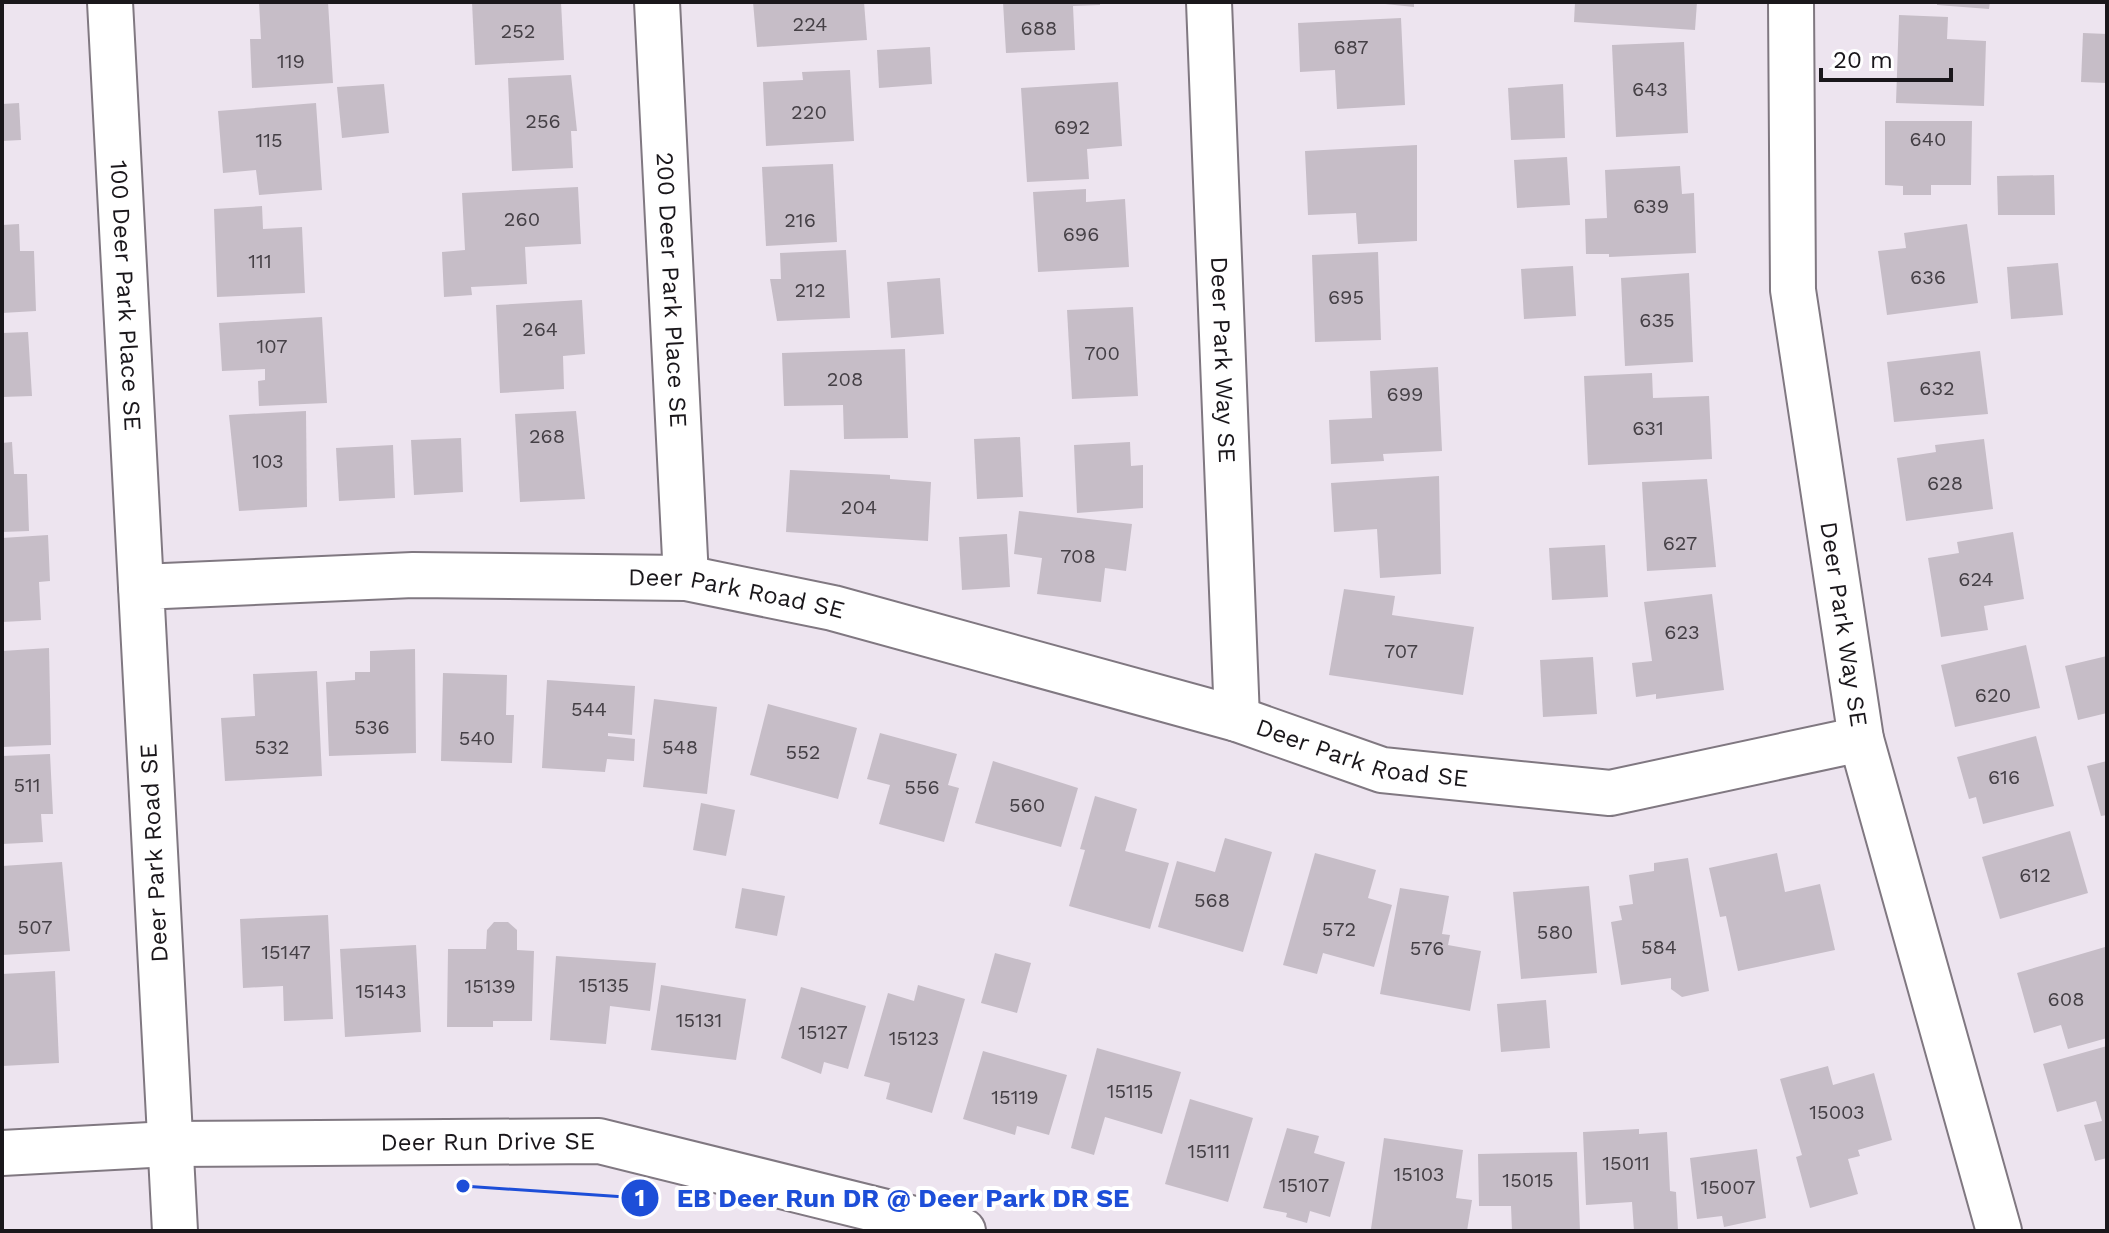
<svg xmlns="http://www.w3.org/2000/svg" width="2109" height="1233" font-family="'Work Sans',sans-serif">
  <rect width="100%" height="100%" fill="#ede4ef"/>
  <g fill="#c6bdc7">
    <path d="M259,2H328L333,83L252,88L250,39H261Z"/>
    <path d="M472,2H561L564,60L475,65Z"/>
    <path d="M753,2H864L867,40L757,47Z"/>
    <path d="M1003,2H1100V5L1073,6L1075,50L1006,53Z"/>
    <path d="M1366,2H1414V7Z"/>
    <path d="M1575,2H1697L1695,30L1574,22Z"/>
    <path d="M1937,2H1990L1989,9L1937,5Z"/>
    <path d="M1899,15L1948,17L1947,39L1986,41L1984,106L1896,103Z"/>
    <path d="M1401,18L1405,105L1337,109L1335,70L1300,72L1298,23Z"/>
    <path d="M2083,33L2107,34V83L2081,82Z"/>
    <path d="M1684,42L1688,133L1616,137L1612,45Z"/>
    <path d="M930,47L932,84L879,88L877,50Z"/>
    <path d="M850,70L854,141L766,146L763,82L803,80L802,72Z"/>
    <path d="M571,75L577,131H571L573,168L512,171L508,78Z"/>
    <path d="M1118,82L1122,146L1087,149L1089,179L1027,182L1021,88Z"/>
    <path d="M384,84L389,133L342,138L337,87Z"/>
    <path d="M1563,84L1565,138L1511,140L1508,88Z"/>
    <path d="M19,103L21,140L2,141V104Z"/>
    <path d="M316,103L322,190L259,195L256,170L223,173L218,111Z"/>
    <path d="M1885,121H1972L1971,185H1931V195H1903V186L1885,185Z"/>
    <path d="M1417,145V241L1358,244L1356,213L1308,215L1305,151Z"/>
    <path d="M1567,157L1570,205L1517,208L1514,160Z"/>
    <path d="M833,164L837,242L766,246L762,167Z"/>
    <path d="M1680,166L1682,194L1694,193L1696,253L1609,257V254H1586L1585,219L1607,218L1605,170Z"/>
    <path d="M2054,175L2055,215H1998L1997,176Z"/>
    <path d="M578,187L581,244L525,247L527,284L471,287L472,295L444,297L442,252L465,250L462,193Z"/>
    <path d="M1086,189V202L1125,199L1129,267L1038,272L1033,192Z"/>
    <path d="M262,206L263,229L302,227L305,293L217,297L214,209Z"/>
    <path d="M19,224L20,251H34L36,311L2,313V225Z"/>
    <path d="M1967,224L1978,303L1887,315L1878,251L1906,248L1904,233Z"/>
    <path d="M846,250L850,318L777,321L770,279H781L780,253Z"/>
    <path d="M1378,252L1381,340L1315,342L1312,255Z"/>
    <path d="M2058,263L2063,315L2011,319L2007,267Z"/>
    <path d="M1573,266L1576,316L1524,319L1521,269Z"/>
    <path d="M1689,273L1693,362L1625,366L1621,278Z"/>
    <path d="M940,278L944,334L891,338L887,282Z"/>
    <path d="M582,300L585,354L563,356L564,389L500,393L496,305Z"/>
    <path d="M1133,307L1138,396L1072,399L1067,310Z"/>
    <path d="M322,317L327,403L259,406L258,381L265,380V369L222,371L219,323Z"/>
    <path d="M28,332L32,396L2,397V333Z"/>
    <path d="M905,349L908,438L844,439L843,405L784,406L782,353Z"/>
    <path d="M1980,351L1988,414L1894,422L1887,362Z"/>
    <path d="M1438,367L1442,451L1383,454L1384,461L1331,464L1329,420L1372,418L1370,371Z"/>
    <path d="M1652,373L1653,398L1709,396L1712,459L1588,465L1584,376Z"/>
    <path d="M306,411L307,507L239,511L229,415Z"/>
    <path d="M576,411L585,499L520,502L515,414Z"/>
    <path d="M1020,437L1023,497L977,499L974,439Z"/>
    <path d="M461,438L463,492L414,495L411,440Z"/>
    <path d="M1984,439L1993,509L1906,521L1897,458L1936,452L1935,445Z"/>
    <path d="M12,442L14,474H27L29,531L2,532V443Z"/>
    <path d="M1130,442L1131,466L1143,465V508L1077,513L1074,445Z"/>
    <path d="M393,445L395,498L339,501L336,448Z"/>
    <path d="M790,470L890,475V479L931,482L928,541L786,532Z"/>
    <path d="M1439,476L1441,574L1380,578L1377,529L1334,532L1331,483Z"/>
    <path d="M1707,479L1716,567L1647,571L1642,482Z"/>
    <path d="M1019,511L1132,524L1126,571L1105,568L1101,602L1037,594L1042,558L1014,554Z"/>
    <path d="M2013,532L2024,599L1984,606L1988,630L1941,637L1928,558L1959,553L1957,542Z"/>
    <path d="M1007,534L1010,587L962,590L959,537Z"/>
    <path d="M48,535L50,581L39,582L41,620L2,622V538Z"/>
    <path d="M1605,545L1608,597L1552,600L1549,548Z"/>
    <path d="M1344,589L1395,596L1392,615L1474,627L1463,695L1329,675Z"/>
    <path d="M1712,594L1724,690L1656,699V694L1636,697L1632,663L1652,661L1644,602Z"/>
    <path d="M2026,645L2040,708L1955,727L1941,665Z"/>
    <path d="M49,648L51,745L2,747V651Z"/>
    <path d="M415,649L416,753L329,756L326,682L355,680V672H370V651Z"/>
    <path d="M2107,656V713L2078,720L2065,666Z"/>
    <path d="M1593,657L1597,714L1543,717L1540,660Z"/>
    <path d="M317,671L322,776L225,781L221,718L255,716L253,674Z"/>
    <path d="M443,673L507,675L506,715H514L512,763L441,761Z"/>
    <path d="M547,680L635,686L632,735L608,733V736L635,739L634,761L607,759L605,772L542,768Z"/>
    <path d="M654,699L717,707L707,794L643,787Z"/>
    <path d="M768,704L857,728L838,799L750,775Z"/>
    <path d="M880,733L957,754L948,785L959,788L944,842L879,824L890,785L867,779Z"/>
    <path d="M2036,736L2054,806L1983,824L1976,797L1969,799L1957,757Z"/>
    <path d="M50,754L53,814H41L43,842L2,844V756Z"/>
    <path d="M993,761L1078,788L1061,847L975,823Z"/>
    <path d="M2107,761V815L2101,816L2087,766Z"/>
    <path d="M1095,796L1137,809L1125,851L1169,863L1150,929L1069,906L1085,850L1080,849Z"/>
    <path d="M701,803L735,810L726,856L693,850Z"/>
    <path d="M2070,831L2088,893L2000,919L1982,857Z"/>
    <path d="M1225,838L1272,852L1243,952L1158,927L1177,861L1215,872Z"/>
    <path d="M1315,853L1376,870L1368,898L1392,905L1374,967L1323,953L1317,974L1283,965Z"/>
    <path d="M1777,853L1785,892L1820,884L1835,950L1738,971L1726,916L1720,917L1709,868Z"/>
    <path d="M1688,858L1709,991L1682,997L1671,989V978L1621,985L1611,922L1622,920L1619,906L1633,904L1629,875L1654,871V863Z"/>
    <path d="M62,862L70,951L2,955V866Z"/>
    <path d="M1589,886L1597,973L1521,979L1513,892Z"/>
    <path d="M742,888L785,896L777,936L735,928Z"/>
    <path d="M1400,888L1449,896L1442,934L1450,935L1448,945L1481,951L1470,1011L1380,994Z"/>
    <path d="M328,915L333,1019L284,1021L283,986L243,988L240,919Z"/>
    <path d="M494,922H508L517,930V950L534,951L532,1021H493V1027H447L448,949H486L487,930Z"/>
    <path d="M416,945L421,1032L345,1037L340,949Z"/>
    <path d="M2105,947L2107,1038L2068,1049L2061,1025L2034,1033L2017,973Z"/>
    <path d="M995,953L1031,963L1017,1013L981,1003Z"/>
    <path d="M556,956L656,963L650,1011L610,1006L606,1044L550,1040Z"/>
    <path d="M55,971L59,1063L2,1066V974Z"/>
    <path d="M661,985L746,999L736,1060L651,1050Z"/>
    <path d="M918,985L965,999L932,1113L886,1099L890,1083L864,1076L888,993L914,1001Z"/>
    <path d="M801,987L866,1006L848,1069L824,1062L821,1074L781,1058Z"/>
    <path d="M1546,1000L1550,1048L1501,1052L1497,1004Z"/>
    <path d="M2107,1046V1158L2095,1161L2084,1125L2102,1121L2096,1101L2057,1112L2043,1064Z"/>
    <path d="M1097,1048L1181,1072L1162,1134L1105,1117L1094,1155L1071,1148Z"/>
    <path d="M983,1051L1067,1075L1049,1135L1017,1126L1015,1135L963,1119Z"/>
    <path d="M1828,1066L1833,1085L1874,1073L1892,1140L1858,1150L1860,1156L1848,1159L1858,1194L1810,1208L1796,1157L1802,1155L1780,1079Z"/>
    <path d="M1190,1099L1253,1118L1228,1202L1165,1184Z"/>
    <path d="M1287,1128L1319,1136L1314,1153L1345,1162L1330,1217L1310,1211L1307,1223L1286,1217L1287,1213L1263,1208Z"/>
    <path d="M1639,1129V1134L1667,1132L1670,1191L1676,1192L1678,1231H1634L1632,1202L1586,1205L1583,1132Z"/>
    <path d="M1384,1138L1463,1150L1456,1198L1472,1200L1467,1231L1371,1229Z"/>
    <path d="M1757,1149L1766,1218L1724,1227L1722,1216L1697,1219L1690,1158Z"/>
    <path d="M1577,1152L1580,1231H1512L1511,1206H1479L1478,1154Z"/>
  </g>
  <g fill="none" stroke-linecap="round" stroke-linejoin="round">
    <defs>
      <g id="minor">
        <path id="s1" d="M110,2L141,587"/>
        <path id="s2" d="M657,2L686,578"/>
        <path id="s3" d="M1209,2L1237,719"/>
        <path id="s4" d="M1791,2L1793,290L1861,739L1999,1231"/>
        <path id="s5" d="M2,1153L169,1144L599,1141L963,1231"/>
        <path id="s6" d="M175,1231L141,587L413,575L686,578L833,608L1237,719L1382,770L1610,793L1861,739"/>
      </g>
    </defs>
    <use href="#minor" stroke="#807881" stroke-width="48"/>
    <use href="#minor" stroke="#fff" stroke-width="44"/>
  </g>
  <g text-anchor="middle" stroke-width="8" stroke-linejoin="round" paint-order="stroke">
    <g font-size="20" fill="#454046">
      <text x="810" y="31">224</text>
      <text x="1039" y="35">688</text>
      <text x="518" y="38">252</text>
      <text x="1351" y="54">687</text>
      <text x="291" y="68">119</text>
      <text x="1650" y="96">643</text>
      <text x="809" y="119">220</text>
      <text x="543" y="128">256</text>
      <text x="1072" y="134">692</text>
      <text x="1928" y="146">640</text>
      <text x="269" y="147">115</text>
      <text x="1651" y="213">639</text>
      <text x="522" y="226">260</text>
      <text x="800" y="227">216</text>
      <text x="1081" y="241">696</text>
      <text x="260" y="268">111</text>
      <text x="1928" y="284">636</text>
      <text x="810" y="297">212</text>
      <text x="1346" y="304">695</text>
      <text x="1657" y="327">635</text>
      <text x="540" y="336">264</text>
      <text x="272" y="353">107</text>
      <text x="1102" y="360">700</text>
      <text x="845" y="386">208</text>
      <text x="1937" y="395">632</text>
      <text x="1405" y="401">699</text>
      <text x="1648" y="435">631</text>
      <text x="547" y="443">268</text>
      <text x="268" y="468">103</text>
      <text x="1945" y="490">628</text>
      <text x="859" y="514">204</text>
      <text x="1680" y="550">627</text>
      <text x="1078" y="563">708</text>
      <text x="1976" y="586">624</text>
      <text x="1682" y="639">623</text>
      <text x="1401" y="658">707</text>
      <text x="1993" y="702">620</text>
      <text x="589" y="716">544</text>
      <text x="372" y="734">536</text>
      <text x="477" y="745">540</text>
      <text x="272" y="754">532</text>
      <text x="680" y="754">548</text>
      <text x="803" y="759">552</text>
      <text x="2004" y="784">616</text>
      <text x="27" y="792">511</text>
      <text x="922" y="794">556</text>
      <text x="1027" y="812">560</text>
      <text x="2035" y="882">612</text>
      <text x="1212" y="907">568</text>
      <text x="35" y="934">507</text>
      <text x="1339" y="936">572</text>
      <text x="1555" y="939">580</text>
      <text x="1659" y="954">584</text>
      <text x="1427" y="955">576</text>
      <text x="286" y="959">15147</text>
      <text x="604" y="992">15135</text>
      <text x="490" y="993">15139</text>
      <text x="381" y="998">15143</text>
      <text x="2066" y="1006">608</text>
      <text x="699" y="1027">15131</text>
      <text x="823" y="1039">15127</text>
      <text x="914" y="1045">15123</text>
      <text x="1130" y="1098">15115</text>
      <text x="1015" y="1104">15119</text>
      <text x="1837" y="1119">15003</text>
      <text x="1209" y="1158">15111</text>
      <text x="1626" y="1170">15011</text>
      <text x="1419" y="1181">15103</text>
      <text x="1528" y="1187">15015</text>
      <text x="1304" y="1192">15107</text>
      <text x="1728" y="1194">15007</text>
    </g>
    <g font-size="24" fill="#1a171b" stroke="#fff">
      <text dy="8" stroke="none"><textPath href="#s2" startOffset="288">200 Deer Park Place SE</textPath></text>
      <text dy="8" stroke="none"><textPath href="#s1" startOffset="294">100 Deer Park Place SE</textPath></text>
      <text dy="8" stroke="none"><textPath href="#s3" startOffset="358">Deer Park Way SE</textPath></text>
      <text dy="8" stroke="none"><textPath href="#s6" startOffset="1242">Deer Park Road SE</textPath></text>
      <text dy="8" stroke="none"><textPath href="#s4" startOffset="626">Deer Park Way SE</textPath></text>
      <text dy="8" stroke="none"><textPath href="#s6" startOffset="1890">Deer Park Road SE</textPath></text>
      <text transform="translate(154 853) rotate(-93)" y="8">Deer Park Road SE</text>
      <text dy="8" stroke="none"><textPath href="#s5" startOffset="486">Deer Run Drive SE</textPath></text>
    </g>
  </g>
  <path fill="none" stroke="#1d4ed8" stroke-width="3" d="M463 1186L640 1198"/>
  <g fill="#1d4ed8" stroke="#fff" stroke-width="3">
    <circle cx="463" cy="1186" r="8"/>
    <circle cx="640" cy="1198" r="20"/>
  </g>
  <g font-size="24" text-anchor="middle" font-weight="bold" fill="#fff">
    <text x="640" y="1206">1</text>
  </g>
  <g font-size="26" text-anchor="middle" font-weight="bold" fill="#1d4ed8" stroke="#fff" stroke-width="8" stroke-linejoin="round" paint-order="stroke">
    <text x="903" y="1207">EB Deer Run DR @ Deer Park DR SE</text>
  </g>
  <rect width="2109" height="1233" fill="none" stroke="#1a171b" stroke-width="8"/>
  <path d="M1821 68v12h130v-12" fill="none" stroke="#1a171b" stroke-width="4"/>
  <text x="1833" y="68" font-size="24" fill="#1a171b" stroke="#ffffff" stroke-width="6" paint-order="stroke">20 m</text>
</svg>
